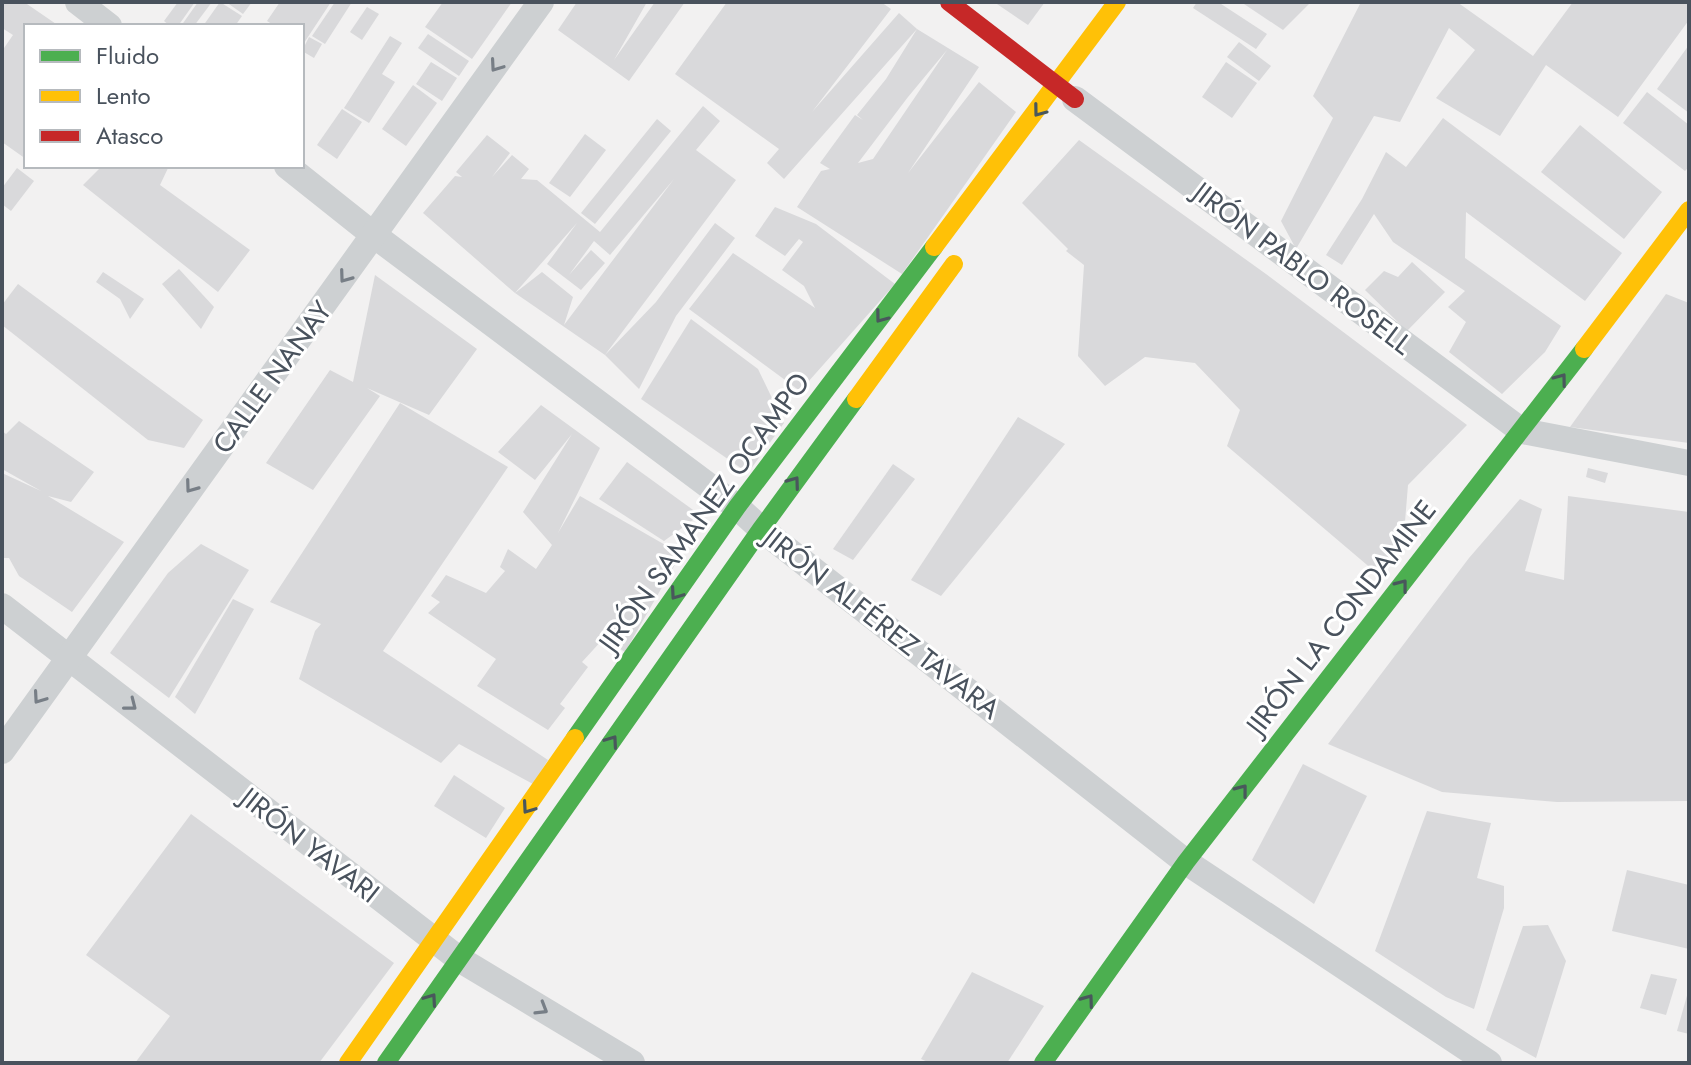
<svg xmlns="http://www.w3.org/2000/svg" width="1691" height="1065" font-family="Jost,sans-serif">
  <rect width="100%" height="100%" fill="#f2f1f1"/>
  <g fill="#d9d9db" fill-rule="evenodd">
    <path d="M2,2H24L59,26H26V159L2,142V51L13,35L2,28Z"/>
    <path d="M178,2H195L178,26H170L164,21Z"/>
    <path d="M198,2H212L194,26H181Z"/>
    <path d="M220,2L242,16L235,26H203Z"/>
    <path d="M226,2H252L243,14Z"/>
    <path d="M280,2H331L302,46V26H275L267,21Z"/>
    <path d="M335,2H352L325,44L312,36Z"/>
    <path d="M443,2H512L472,59L425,27Z"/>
    <path d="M577,2H647L614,60L655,2H685L629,81L558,30Z"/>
    <path d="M727,2H881L891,9L812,112L899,13L917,29L979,67L908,173L979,82L1016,112L902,274L797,207L821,171L830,169L820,163L855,115L863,120L857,115L886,79L917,29L784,179L767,163L779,149L675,74ZM947,50L873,159L858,163L908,97Z"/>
    <path d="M994,2H1045L1028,25Z"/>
    <path d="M1197,2H1218L1267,34L1256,49L1193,8Z"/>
    <path d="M1241,2H1311L1283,30Z"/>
    <path d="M1361,2H1457L1533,56L1573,2H1689V20L1618,117L1546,65L1500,136L1436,98L1475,50L1449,28L1400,122L1374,116L1296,249L1281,221L1333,118L1313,96Z"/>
    <path d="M367,7L379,14L362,40L350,32Z"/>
    <path d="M428,34L469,61L459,76L418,48Z"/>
    <path d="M390,36L402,43L382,74L395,82L369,123L344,108Z"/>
    <path d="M309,37L322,44L314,58L302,51Z"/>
    <path d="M1239,42L1271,66L1259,81L1227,57Z"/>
    <path d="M1689,45V113L1657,89Z"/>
    <path d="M431,62L457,78L442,101L416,84Z"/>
    <path d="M1226,62L1257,83L1232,118L1202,97Z"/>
    <path d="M413,85L437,103L406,146L382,129Z"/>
    <path d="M1647,92L1689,125V167L1685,171L1623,123Z"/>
    <path d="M703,106L720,121L696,150L736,180L605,355L656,302L715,223L735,238L676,316L639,389L605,355L515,293L542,272L573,297L564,325L674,179L610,255L594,241L569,275L591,250L605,263L581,290L547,264L577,223L515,293L423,213L455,176L462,177L456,172L487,135L510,153L492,177L512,155L529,169L521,179L537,180L600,232Z"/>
    <path d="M342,109L362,122L337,159L317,145Z"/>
    <path d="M1443,118L1622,253L1585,301L1466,212L1465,258L1561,326L1545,352L1502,394L1449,352L1466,322L1448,307L1465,291L1393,242L1374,214L1342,265L1326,255L1362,199L1386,152L1406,167Z"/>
    <path d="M657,119L671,131L595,224L581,213Z"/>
    <path d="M1580,125L1662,192L1624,239L1541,172Z"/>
    <path d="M585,134L606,150L570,197L549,183Z"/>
    <path d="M1079,140L1266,274L1467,425L1408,485L1404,534L1380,576L1227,446L1240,410L1195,363L1145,357L1105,386L1078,356L1084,265L1066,251L1068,249L1022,203Z"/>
    <path d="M102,166H169L160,185L250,250L218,292L83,185Z"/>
    <path d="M17,168L34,181L11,211L2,204V188Z"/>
    <path d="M775,207L816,224L895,284L800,391L689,309L733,253L815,308L804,286L782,270L803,242L799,239L785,256L755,236Z"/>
    <path d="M1412,262L1445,292L1407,331L1365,290L1384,271L1398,277Z"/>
    <path d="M179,269L214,307L201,329L162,284Z"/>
    <path d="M103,272L144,299L130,319L120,299L96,282Z"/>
    <path d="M375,275L477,349L429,415L367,388L380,396L313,490L266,463L330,370L353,382Z"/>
    <path d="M18,284L203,420L184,448L148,440L2,325V305Z"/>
    <path d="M1666,294L1689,303V443L1570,427Z"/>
    <path d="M691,319L758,369L784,423L748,473L641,399Z"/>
    <path d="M400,403L508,467L383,651L548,760L533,784L459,744L441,763L299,679L315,631L321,624L270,602Z"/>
    <path d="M541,405L600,448L558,533L580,496L681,554L625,652L604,638L582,662L588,667L560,704L565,708L548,730L477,686L496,659L428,613L440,602L431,596L446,575L486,593L505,571L500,567L508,549L536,569L552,545L523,512L572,434L535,480L498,452Z"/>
    <path d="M1018,417L1065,444L941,596L911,580Z"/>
    <path d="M19,421L94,472L71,502L48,496L124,542L72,612L19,576L9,558H2V473L41,491L2,469V431L6,434Z"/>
    <path d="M627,462L700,515L664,541L599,499Z"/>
    <path d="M893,464L915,479L853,560L833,549Z"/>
    <path d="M1588,468L1608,473L1605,483L1586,477Z"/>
    <path d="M1568,496L1689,512V801L1557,802L1442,792L1328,744L1469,558L1520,499L1542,509L1525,571L1564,580Z"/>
    <path d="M201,544L249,570L169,698L110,653L168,573Z"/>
    <path d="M233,599L254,609L195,714L175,697Z"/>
    <path d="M1303,764L1367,796L1314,904L1252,860Z"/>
    <path d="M454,775L505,808L486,838L434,806Z"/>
    <path d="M1427,811L1491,823L1477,878L1504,886V908L1474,1009L1446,997L1375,951Z"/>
    <path d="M191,814L394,963L319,1063H135L170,1016L86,955Z"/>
    <path d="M1627,870L1689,885V949L1612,931Z"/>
    <path d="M1548,925L1566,961L1536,1058L1486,1030L1523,926Z"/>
    <path d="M972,972L1044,1006L1007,1063H930L921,1059Z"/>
    <path d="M1651,974L1677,979L1666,1015L1640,1008Z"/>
    <path d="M1688,992H1689V1034L1677,1031Z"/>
  </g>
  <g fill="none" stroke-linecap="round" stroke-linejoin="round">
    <g stroke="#cdd0d2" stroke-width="26">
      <path d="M78,2L109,26"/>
      <path d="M1075,99L1522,431L1689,463"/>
      <path d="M287,166L375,236L737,507L761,529L1186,862L1489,1063"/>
      <path d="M2,606L459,959L632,1063"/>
      <path d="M2,751L541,2"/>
    </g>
    <g stroke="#4caf50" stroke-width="18">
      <path d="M575,738L737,507L934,247"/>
      <path d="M386,1063L761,529L856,399"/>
      <path d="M1043,1063L1186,862L1584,349"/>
    </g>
    <g stroke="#ffc107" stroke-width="18">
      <path d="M934,247L1117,2"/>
      <path d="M1584,349L1689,210"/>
      <path d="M856,399L954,264"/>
      <path d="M348,1063L575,738"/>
    </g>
    <path stroke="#c62828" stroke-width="18" d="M949,2L1075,99"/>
  </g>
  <defs><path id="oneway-chevron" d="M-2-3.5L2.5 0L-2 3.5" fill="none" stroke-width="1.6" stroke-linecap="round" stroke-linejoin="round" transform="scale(2)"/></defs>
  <g stroke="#777e86">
    <use href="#oneway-chevron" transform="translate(496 66) rotate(125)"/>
    <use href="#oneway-chevron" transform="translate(345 277) rotate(126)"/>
    <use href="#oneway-chevron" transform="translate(191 487) rotate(126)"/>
    <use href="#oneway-chevron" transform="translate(39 698) rotate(125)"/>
    <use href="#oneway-chevron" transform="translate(131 705) rotate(38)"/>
    <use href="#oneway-chevron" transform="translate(542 1009) rotate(31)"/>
  </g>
  <g stroke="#49575c">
    <use href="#oneway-chevron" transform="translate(1039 111) rotate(127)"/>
    <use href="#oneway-chevron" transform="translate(881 317) rotate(127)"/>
    <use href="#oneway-chevron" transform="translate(1561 379) rotate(-53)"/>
    <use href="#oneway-chevron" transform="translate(794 482) rotate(-54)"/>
    <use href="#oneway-chevron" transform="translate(1402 585) rotate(-52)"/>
    <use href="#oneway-chevron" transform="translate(676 594) rotate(125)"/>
    <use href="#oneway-chevron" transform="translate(612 741) rotate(-55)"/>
    <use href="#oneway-chevron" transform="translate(1242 790) rotate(-52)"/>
    <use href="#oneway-chevron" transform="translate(528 808) rotate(125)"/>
    <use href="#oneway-chevron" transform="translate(431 999) rotate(-55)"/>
    <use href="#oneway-chevron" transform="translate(1088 1000) rotate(-54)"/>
  </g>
  <g text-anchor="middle" stroke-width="6" stroke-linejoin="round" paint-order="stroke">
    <g font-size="28" fill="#49525d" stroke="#fff">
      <text transform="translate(1303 268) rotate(37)" y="10">JIRÓN PABLO ROSELL</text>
      <text transform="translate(272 377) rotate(-54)" y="10">CALLE NANAY</text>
      <text transform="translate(704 512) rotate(-54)" y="10">JIRÓN SAMANEZ OCAMPO</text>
      <text transform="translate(1341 617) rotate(-52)" y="10">JIRÓN LA CONDAMINE</text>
      <text transform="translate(882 623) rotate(38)" y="10">JIRÓN ALFÉREZ TAVARA</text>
      <text transform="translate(310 845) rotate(38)" y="10">JIRÓN YAVARI</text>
    </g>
  </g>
  <rect width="1691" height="1065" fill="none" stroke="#49525d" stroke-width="8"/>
  <rect x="24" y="24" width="280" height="144" fill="#ffffff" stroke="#b6babe" stroke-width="2"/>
  <rect x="40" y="50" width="40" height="12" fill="#4caf50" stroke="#b6babe" stroke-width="2"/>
  <text x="96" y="64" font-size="24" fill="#49525d">Fluido</text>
  <rect x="40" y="90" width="40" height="12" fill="#ffc107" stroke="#b6babe" stroke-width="2"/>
  <text x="96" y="104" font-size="24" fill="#49525d">Lento</text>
  <rect x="40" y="130" width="40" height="12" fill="#c62828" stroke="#b6babe" stroke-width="2"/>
  <text x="96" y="144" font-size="24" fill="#49525d">Atasco</text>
</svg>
